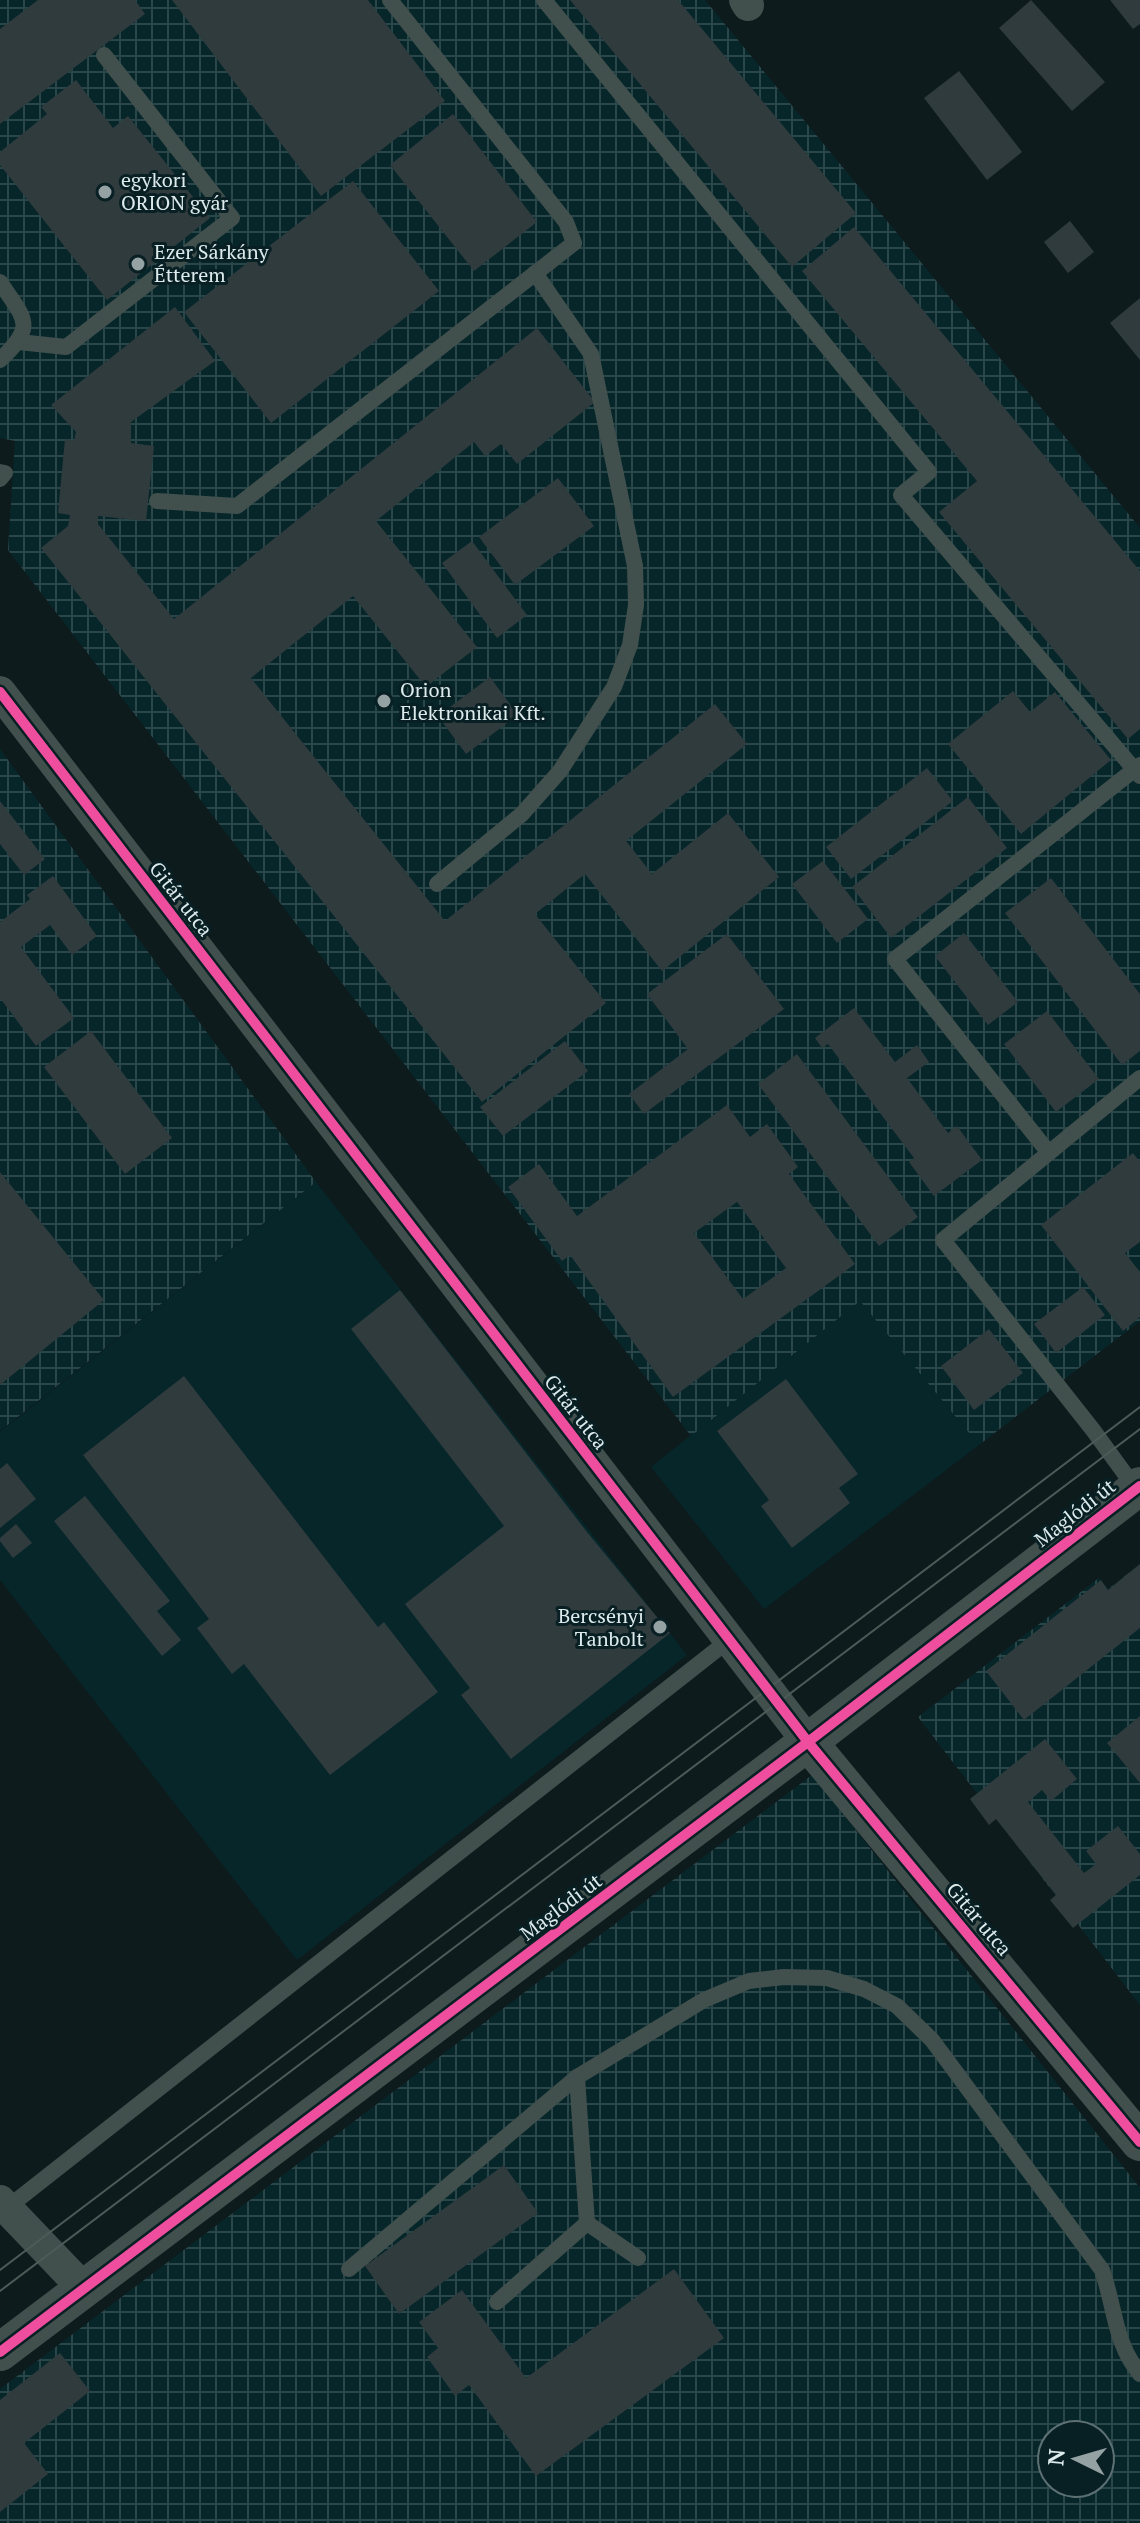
<svg xmlns="http://www.w3.org/2000/svg" width="1140" height="2523" font-family="'PT Serif',serif">
  <defs>
    <pattern id="industrial-grid" width="8" height="8" patternUnits="userSpaceOnUse" patternTransform="scale(2)"><rect width="8" height="8" fill="#06262a"/><path d="M0 4h8M4 0v8" fill="none" stroke="#2a4649"/></pattern>
  </defs>
  <rect width="100%" height="100%" fill="#0e1b1d"/>
  <g fill="#06262a">
    <path d="M316,1182L687,1655L297,1960L0,1580V1432Z"/>
    <path d="M860,1300L979,1445L764,1609L651,1467Z"/>
  </g>
  <g fill="url(#industrial-grid)" fill-rule="evenodd">
    <path d="M0,0H705L1140,528V1321L979,1445L860,1301L691,1436L8,550L15,441L0,438Z"/>
    <path d="M0,749L316,1182L0,1431Z"/>
    <path d="M1140,1564V2005L918,1717L1099,1578L1108,1589Z"/>
    <path d="M812,1775L1140,2188V2523H0V2389ZM1052,2435H1100V2483H1052Z"/>
  </g>
  <g fill="#303b3e" fill-rule="evenodd">
    <path d="M38,0H135L145,14L0,124V29Z"/>
    <path d="M172,0H368L445,101L321,196Z"/>
    <path d="M570,0H678L856,213L792,267Z"/>
    <path d="M1031,0L1105,82L1072,111L999,28Z"/>
    <path d="M1110,0H1140V24L1133,29Z"/>
    <path d="M959,71L1022,152L987,180L924,98Z"/>
    <path d="M76,80L113,128L128,116L210,218L107,300L0,165V152L47,114L41,107Z"/>
    <path d="M453,114L537,222L474,271L390,165Z"/>
    <path d="M353,181L439,291L271,423L184,312Z"/>
    <path d="M1070,221L1094,252L1068,273L1044,242Z"/>
    <path d="M854,227L1140,571V729L1128,739L939,512L977,481L802,271Z"/>
    <path d="M1140,298V360L1110,323Z"/>
    <path d="M175,307L215,361L131,422V443L154,446L146,521L98,516V524L174,619L537,328L595,402L517,464L501,444L485,456L474,442L376,521L477,647L426,687L353,596L251,678L445,921L715,704L747,744L626,841L652,874L728,813L779,877L662,971L585,874L535,914L606,1003L482,1102L41,548L68,526L70,515L58,513L65,439L74,441L76,432L51,405Z"/>
    <path d="M558,478L594,526L515,585L479,537Z"/>
    <path d="M472,541L527,615L497,638L442,563Z"/>
    <path d="M490,677L518,715L466,754L438,716Z"/>
    <path d="M1013,691L1030,712L1055,692L1111,760L1021,834L948,744Z"/>
    <path d="M927,768L953,801L851,879L826,847Z"/>
    <path d="M968,797L1007,848L891,938L852,887Z"/>
    <path d="M0,801L45,859L24,875L0,844Z"/>
    <path d="M823,861L868,919L837,943L792,884Z"/>
    <path d="M53,876L97,936L72,955L50,925L21,947L74,1018L36,1046L0,998V922L30,899L27,895Z"/>
    <path d="M1051,878L1140,994V1051L1122,1065L1005,913Z"/>
    <path d="M964,933L1018,1002L988,1025L935,956Z"/>
    <path d="M727,934L784,1009L644,1114L629,1094L688,1049L647,994Z"/>
    <path d="M854,1008L895,1062L917,1045L929,1062L907,1078L948,1133L957,1126L982,1160L934,1196L909,1162L914,1158L828,1044L822,1048L815,1038Z"/>
    <path d="M1047,1011L1099,1079L1056,1112L1004,1044Z"/>
    <path d="M91,1031L172,1138L125,1174L44,1067Z"/>
    <path d="M565,1041L588,1071L503,1136L480,1107Z"/>
    <path d="M797,1054L918,1217L879,1246L758,1084Z"/>
    <path d="M727,1105L750,1137L767,1124L798,1167L789,1174L855,1264L673,1397L570,1255L562,1261L508,1187L539,1164L577,1216ZM737,1202L786,1268L743,1299L694,1233Z"/>
    <path d="M1133,1153L1140,1162V1242L1125,1253L1140,1272V1317L1123,1331L1041,1225Z"/>
    <path d="M0,1172L104,1300L0,1385Z"/>
    <path d="M1083,1287L1105,1315L1056,1353L1034,1324Z"/>
    <path d="M400,1290L587,1532L670,1633L511,1759L461,1695L470,1688L405,1604L504,1526L351,1329Z"/>
    <path d="M989,1329L1023,1373L974,1410L941,1366Z"/>
    <path d="M184,1376L378,1627L384,1622L438,1692L330,1775L244,1664L232,1674L197,1628L209,1619L83,1455Z"/>
    <path d="M786,1379L858,1474L839,1488L850,1503L792,1548L761,1506L769,1500L717,1431Z"/>
    <path d="M7,1463L36,1499L0,1528V1469Z"/>
    <path d="M85,1496L170,1601L157,1611L181,1640L162,1656L54,1521Z"/>
    <path d="M16,1524L32,1543L13,1558L0,1541V1538Z"/>
    <path d="M1140,1564V1628L1024,1720L986,1671L1101,1580L1108,1590Z"/>
    <path d="M1140,1716V1783L1107,1743Z"/>
    <path d="M1045,1739L1077,1779L1051,1801L1042,1790L1028,1802L1084,1873L1096,1864L1086,1851L1118,1826L1140,1854V1875L1073,1928L1050,1900L1056,1895L996,1819L989,1825L970,1799Z"/>
    <path d="M504,2165L538,2213L399,2314L365,2266Z"/>
    <path d="M674,2269L724,2338L536,2476L469,2385L455,2396L427,2357L438,2348L419,2322L462,2290L526,2378Z"/>
    <path d="M60,2353L90,2391L24,2443L48,2474L0,2512V2400Z"/>
  </g>
  <g fill="none" stroke-linecap="round" stroke-linejoin="round">
    <g stroke="#41504d" stroke-width="16">
      <path d="M544,0L929,472L901,495L1140,776"/>
      <path d="M0,282C25,320 37,325 0,360"/>
      <path d="M19,342L66,347L232,218L104,55"/>
      <path d="M0,472L5,473L0,479"/>
      <path d="M157,501L237,506L574,243L566,222L390,0"/>
      <path d="M437,884L522,814L560,771L614,687L630,645L636,605L635,566L591,354L535,273"/>
      <path d="M1049,1153L895,959L1140,765"/>
      <path d="M1136,1489L1093,1430L943,1240L1140,1078"/>
      <path d="M7,2208L729,1640"/>
      <path d="M587,2223L638,2258"/>
      <path d="M349,2269L577,2077L704,2000L749,1981L784,1977L827,1978L864,1989L897,2006L932,2040L1102,2270C1115,2306 1114,2343 1140,2374"/>
      <path d="M497,2302L587,2223L577,2077"/>
    </g>
    <g stroke="#41504d" stroke-width="32">
      <path d="M745,0L748,5"/>
      <path d="M0,692L808,1742"/>
      <path d="M0,2201L85,2290"/>
    </g>
    <g stroke="#41504d" stroke-width="38">
      <path d="M808,1742L1140,2142"/>
      <path d="M0,2352L808,1742L1140,1486"/>
    </g>
    <g stroke="#4e5a58" stroke-width="2">
      <path d="M0,2270L1140,1407"/>
      <path d="M0,2291L1140,1429"/>
    </g>
    <defs>
      <g id="cycleway">
        <path d="M0,692L808,1742L1140,2142"/>
        <path d="M0,2352L808,1742L1140,1486"/>
      </g>
    </defs>
    <use href="#cycleway" stroke="#081f23" stroke-width="15"/>
    <use href="#cycleway" stroke="#ef4d9e" stroke-width="10"/>
  </g>
  <g fill="#95a2a4" stroke="#081f23" stroke-width="3">
    <circle cx="105" cy="192" r="8"/>
    <circle cx="138" cy="264" r="8"/>
    <circle cx="384" cy="701" r="8"/>
    <circle cx="660" cy="1627" r="8"/>
  </g>
  <g text-anchor="middle" stroke-width="6" stroke-linejoin="round" paint-order="stroke">
    <g font-size="20" fill="#ddebed" stroke="#081f23" text-anchor="start">
      <text x="121" y="187">egykori<tspan x="121" dy="23">ORION gyár</tspan></text>
      <text x="154" y="259">Ezer Sárkány<tspan x="154" dy="23">Étterem</tspan></text>
      <text x="400" y="697">Orion<tspan x="400" dy="23">Elektronikai Kft.</tspan></text>
      <text x="644" y="1623" text-anchor="end">Bercsényi<tspan x="644" dy="23">Tanbolt</tspan></text>
    </g>
    <g font-size="20" fill="#ddebed" stroke="#081f23">
      <text transform="translate(181 899) rotate(52)" y="7">Gitár utca</text>
      <text transform="translate(576 1412) rotate(52)" y="7">Gitár utca</text>
      <text transform="translate(1075 1513) rotate(-38)" y="7">Maglódi út</text>
      <text transform="translate(561 1907) rotate(-37)" y="7">Maglódi út</text>
      <text transform="translate(979 1919) rotate(50)" y="7">Gitár utca</text>
    </g>
  </g>
  <g transform="translate(1076 2459) rotate(275)"><circle r="38" fill="#081f23" stroke="#5d7174" stroke-width="2"/>
  <path d="M0-6L14 30L0 20L-14 30Z" fill="#95a2a4"/>
  <text y="-12" font-size="22" font-weight="bold" text-anchor="middle" fill="#ddebed">N</text>
  </g>
</svg>
